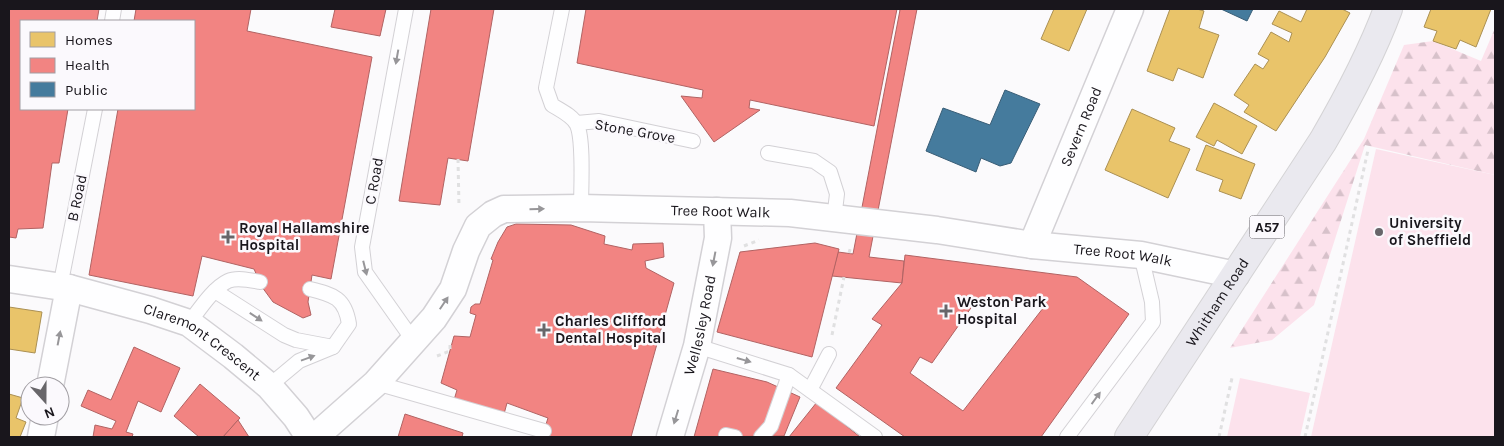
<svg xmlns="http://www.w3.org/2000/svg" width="1504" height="446" font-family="Karla,sans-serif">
  <defs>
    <pattern id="forest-firs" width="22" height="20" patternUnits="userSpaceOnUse" patternTransform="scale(1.25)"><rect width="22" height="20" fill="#fce2ec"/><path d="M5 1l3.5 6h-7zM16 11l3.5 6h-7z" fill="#d7c1ca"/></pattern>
  </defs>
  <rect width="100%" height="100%" fill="#fbfafc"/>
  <path fill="url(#forest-firs)" d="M1495,28V175L1365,145L1314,305L1272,340L1230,348L1364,139L1404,45L1433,41L1481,61Z"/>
  <g fill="#fce2ec">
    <path d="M1376,149L1495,175V437H1311Z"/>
    <path d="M1240,378L1310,393L1300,437H1227Z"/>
  </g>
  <g fill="#e9c46a" stroke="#ab9053">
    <path d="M1054,9H1087L1069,51L1041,39Z"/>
    <path d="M1170,9H1197L1204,11L1199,28L1219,35L1203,78L1178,68L1173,81L1147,71Z"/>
    <path d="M1306,9H1342L1350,13L1325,57L1276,131L1244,112L1249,105L1234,95L1255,64L1263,69L1269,60L1258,54L1271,32L1289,42L1292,33L1272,24L1279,11L1301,22L1307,9Z"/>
    <path d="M1431,9H1491L1476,47L1460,40L1456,49L1433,41L1437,31L1424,27Z"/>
    <path d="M1214,103L1257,126L1242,154L1217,140L1214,146L1196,137Z"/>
    <path d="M1132,109L1175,128L1169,141L1190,149L1168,198L1105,170Z"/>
    <path d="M1206,145L1255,164L1241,199L1219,191L1223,180L1196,170Z"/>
    <path d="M9,307L42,312L35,353L9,349Z"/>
    <path d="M9,394L23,398L16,418L26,422L20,437H9Z"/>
  </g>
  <g fill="#f28482" stroke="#b16363" fill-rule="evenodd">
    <path d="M9,9H99L97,21H21V109H68L59,163H52L43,228L18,229L16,238L9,237Z"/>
    <path d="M136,9H251L247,31L372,57L331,279L312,275L308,302L311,315L303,318L273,302L262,287L254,269L202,256L193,296L89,275L118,109H194V21H134Z"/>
    <path d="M335,9H386L380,36L331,27Z"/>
    <path d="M431,9H494L468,161L448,158L440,205L399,201Z"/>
    <path d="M586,9H897L874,126L750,100L749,108L760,110L714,142L681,96L702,98L703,90L577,63Z"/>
    <path d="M897,9H917L869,257L904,261L902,283L832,276L838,252L853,254L900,10Z"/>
    <path d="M516,224L571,225L605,236L604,244L632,250L633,244L663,243L664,257L645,261L646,268L674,283L631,437H542L548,418L507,403L504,414L454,400L457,390L441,383L454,336L470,337L476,315L470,313L471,307L475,304H480L493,260L491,259L498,242L507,227Z"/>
    <path d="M815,243L839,249L812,357L717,332L740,252Z"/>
    <path d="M905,255L1077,277L1129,314L1041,437H905L836,388L882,325L872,319L902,283ZM978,298L1047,303L963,411L910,373L920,357L932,363Z"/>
    <path d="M134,347L180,368L161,412L138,401L126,432L133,434L132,437H93L95,425L112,429L116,421L81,406L88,390L111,400Z"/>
    <path d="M713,369L767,382L800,397L784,436L694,437Z"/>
    <path d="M200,384L240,418L223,437H199L174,416Z"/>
    <path d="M817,402L860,437H789Z"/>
    <path d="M405,414L463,433L462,437H398Z"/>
    <path d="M238,420L249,437H223Z"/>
  </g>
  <g fill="#457b9d" stroke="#385d76">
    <path d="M1221,9H1253L1247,21Z"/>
    <path d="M1005,90L1040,104L1011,163L1000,166L981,158L976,172L926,151L943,108L990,125Z"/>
  </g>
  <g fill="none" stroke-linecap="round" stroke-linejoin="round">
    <defs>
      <g id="lane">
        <path d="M406,9L362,247L365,272L413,340"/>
        <path d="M562,9L546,88L552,105C560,110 573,116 577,125C584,140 581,189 581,208"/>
        <path d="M112,21L114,9"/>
        <path d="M577,123L599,121L693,141"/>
        <path d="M768,153L814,161L830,172L837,194L834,219"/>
        <path d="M60,287L95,109"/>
        <path d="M215,291L284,335L296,340L333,347"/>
        <path d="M189,323C199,310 213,288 228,281C237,277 250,280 260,282"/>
        <path d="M697,346L789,375L875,437"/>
        <path d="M376,383L544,431"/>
        <path d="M269,386L299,361L333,347L349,324C345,298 334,295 310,289"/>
        <path d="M810,390L829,354"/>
        <path d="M726,435L735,437"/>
        <path d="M761,437L771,426L789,375"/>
        <path d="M1067,437L1153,322L1152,302L1141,255"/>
      </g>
      <g id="street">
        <path id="s1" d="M1032,245L1130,9"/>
        <path id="s2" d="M9,279L69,288L150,310L189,323L233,356L269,386L296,417L309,437"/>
        <path d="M50,386L69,288"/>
        <path d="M41,437L45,416"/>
        <path id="s3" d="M315,437L376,383L434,318L453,289L466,251L478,226L493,214L504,209L581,208L790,213L937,230L1032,245L1141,255L1236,275"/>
        <path id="s4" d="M670,437L697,346L718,238L717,211"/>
      </g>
      <g id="primary">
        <path id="s5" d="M1129,437L1323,141C1348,98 1371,55 1388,9"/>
      </g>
    </defs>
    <use href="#lane" stroke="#d3d1d5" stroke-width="16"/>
    <use href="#street" stroke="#d3d1d5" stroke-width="29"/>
    <use href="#primary" stroke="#d4d3d5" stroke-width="30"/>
    <g stroke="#e0e0e1" stroke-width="3" stroke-dasharray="4 4" stroke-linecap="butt">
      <path d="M458,159L459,207"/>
      <path d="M744,246L759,240"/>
      <path d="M849,253L851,246"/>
      <path d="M832,335L844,277"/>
      <path d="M437,356L450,351V342"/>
      <path d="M1219,437L1232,378"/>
      <path d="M1305,437L1368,150"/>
    </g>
    <use href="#lane" stroke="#fefeff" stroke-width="14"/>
    <use href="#street" stroke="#fefeff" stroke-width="26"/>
    <use href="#primary" stroke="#eae9ef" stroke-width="28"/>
  </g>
  <defs><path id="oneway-solid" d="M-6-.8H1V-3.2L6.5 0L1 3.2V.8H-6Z" transform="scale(1.25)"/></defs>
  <g fill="#979699">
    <use href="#oneway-solid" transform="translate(397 57) rotate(100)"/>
    <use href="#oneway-solid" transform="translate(537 209) rotate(-1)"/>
    <use href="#oneway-solid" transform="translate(714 259) rotate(101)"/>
    <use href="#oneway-solid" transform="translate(365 268) rotate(76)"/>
    <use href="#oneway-solid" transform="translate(444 303) rotate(-56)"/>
    <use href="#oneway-solid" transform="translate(256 317) rotate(33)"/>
    <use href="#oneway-solid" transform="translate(59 338) rotate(-79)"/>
    <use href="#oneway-solid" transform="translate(308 358) rotate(-20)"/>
    <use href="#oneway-solid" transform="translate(744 360) rotate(16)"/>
    <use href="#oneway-solid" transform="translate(1096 398) rotate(-54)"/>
    <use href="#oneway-solid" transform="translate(676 417) rotate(107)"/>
  </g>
  <g fill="#68666a" stroke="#fbf9fd" stroke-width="2">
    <circle cx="1379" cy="232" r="5"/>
    <path d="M225.5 229.5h5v5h5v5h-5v5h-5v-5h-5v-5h5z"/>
    <path d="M943.5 303.5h5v5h5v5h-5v5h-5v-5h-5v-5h5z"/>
    <path d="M541.5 322.5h5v5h5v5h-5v5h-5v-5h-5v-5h5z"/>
  </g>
  <g text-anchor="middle" stroke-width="5" stroke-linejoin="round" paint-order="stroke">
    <rect fill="#fbf9fd" stroke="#5d5a60" stroke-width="1" x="1249.5" y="215.5" width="35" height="23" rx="4"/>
    <g font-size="14" font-weight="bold" fill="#19161c">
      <text x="1267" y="232">A57</text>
    </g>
    <g font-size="15" fill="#19161c" stroke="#fbf9fd">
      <text dy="5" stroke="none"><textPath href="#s1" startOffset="128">Severn Road</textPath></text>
      <text transform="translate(635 131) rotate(10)" y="5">Stone Grove</text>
      <text transform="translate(374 181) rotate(-80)" y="5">C Road</text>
      <text transform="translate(77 198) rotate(-78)" y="5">B Road</text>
      <text dy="5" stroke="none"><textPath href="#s3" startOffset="519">Tree Root Walk</textPath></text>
      <text dy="5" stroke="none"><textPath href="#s3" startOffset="924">Tree Root Walk</textPath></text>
      <text dy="5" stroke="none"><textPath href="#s5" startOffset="161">Whitham Road</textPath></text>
      <text dy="5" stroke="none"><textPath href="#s4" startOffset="116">Wellesley Road</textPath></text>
      <text dy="5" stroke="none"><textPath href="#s2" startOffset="206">Claremont Crescent</textPath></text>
    </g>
    <g font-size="15" font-weight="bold" fill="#19161c" stroke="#fbf9fd" text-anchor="start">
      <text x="1389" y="228">University<tspan x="1389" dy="17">of Sheffield</tspan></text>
      <text x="239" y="233">Royal Hallamshire<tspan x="239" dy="17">Hospital</tspan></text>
      <text x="957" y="307">Weston Park<tspan x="957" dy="17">Hospital</tspan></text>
      <text x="555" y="326">Charles Clifford<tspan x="555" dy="17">Dental Hospital</tspan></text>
    </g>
  </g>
  <rect width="1504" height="446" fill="none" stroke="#19161c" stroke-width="20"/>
  <rect x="20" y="20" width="175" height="90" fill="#fbf9fd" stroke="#a19ea3"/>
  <rect x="30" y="32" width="25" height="15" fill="#e9c46a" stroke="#a19ea3"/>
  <text x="65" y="45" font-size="15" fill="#19161c">Homes</text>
  <rect x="30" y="58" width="25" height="15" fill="#f28482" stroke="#a19ea3"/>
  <text x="65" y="70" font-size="15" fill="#19161c">Health</text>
  <rect x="30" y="82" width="25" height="15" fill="#457b9d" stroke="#a19ea3"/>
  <text x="65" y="95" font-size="15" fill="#19161c">Public</text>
  <g transform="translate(45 401) rotate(159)"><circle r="24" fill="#fbf9fd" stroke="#a19ea3"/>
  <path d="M0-4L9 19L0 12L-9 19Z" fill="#68666a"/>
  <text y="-8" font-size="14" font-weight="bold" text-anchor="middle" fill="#19161c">N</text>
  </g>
</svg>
